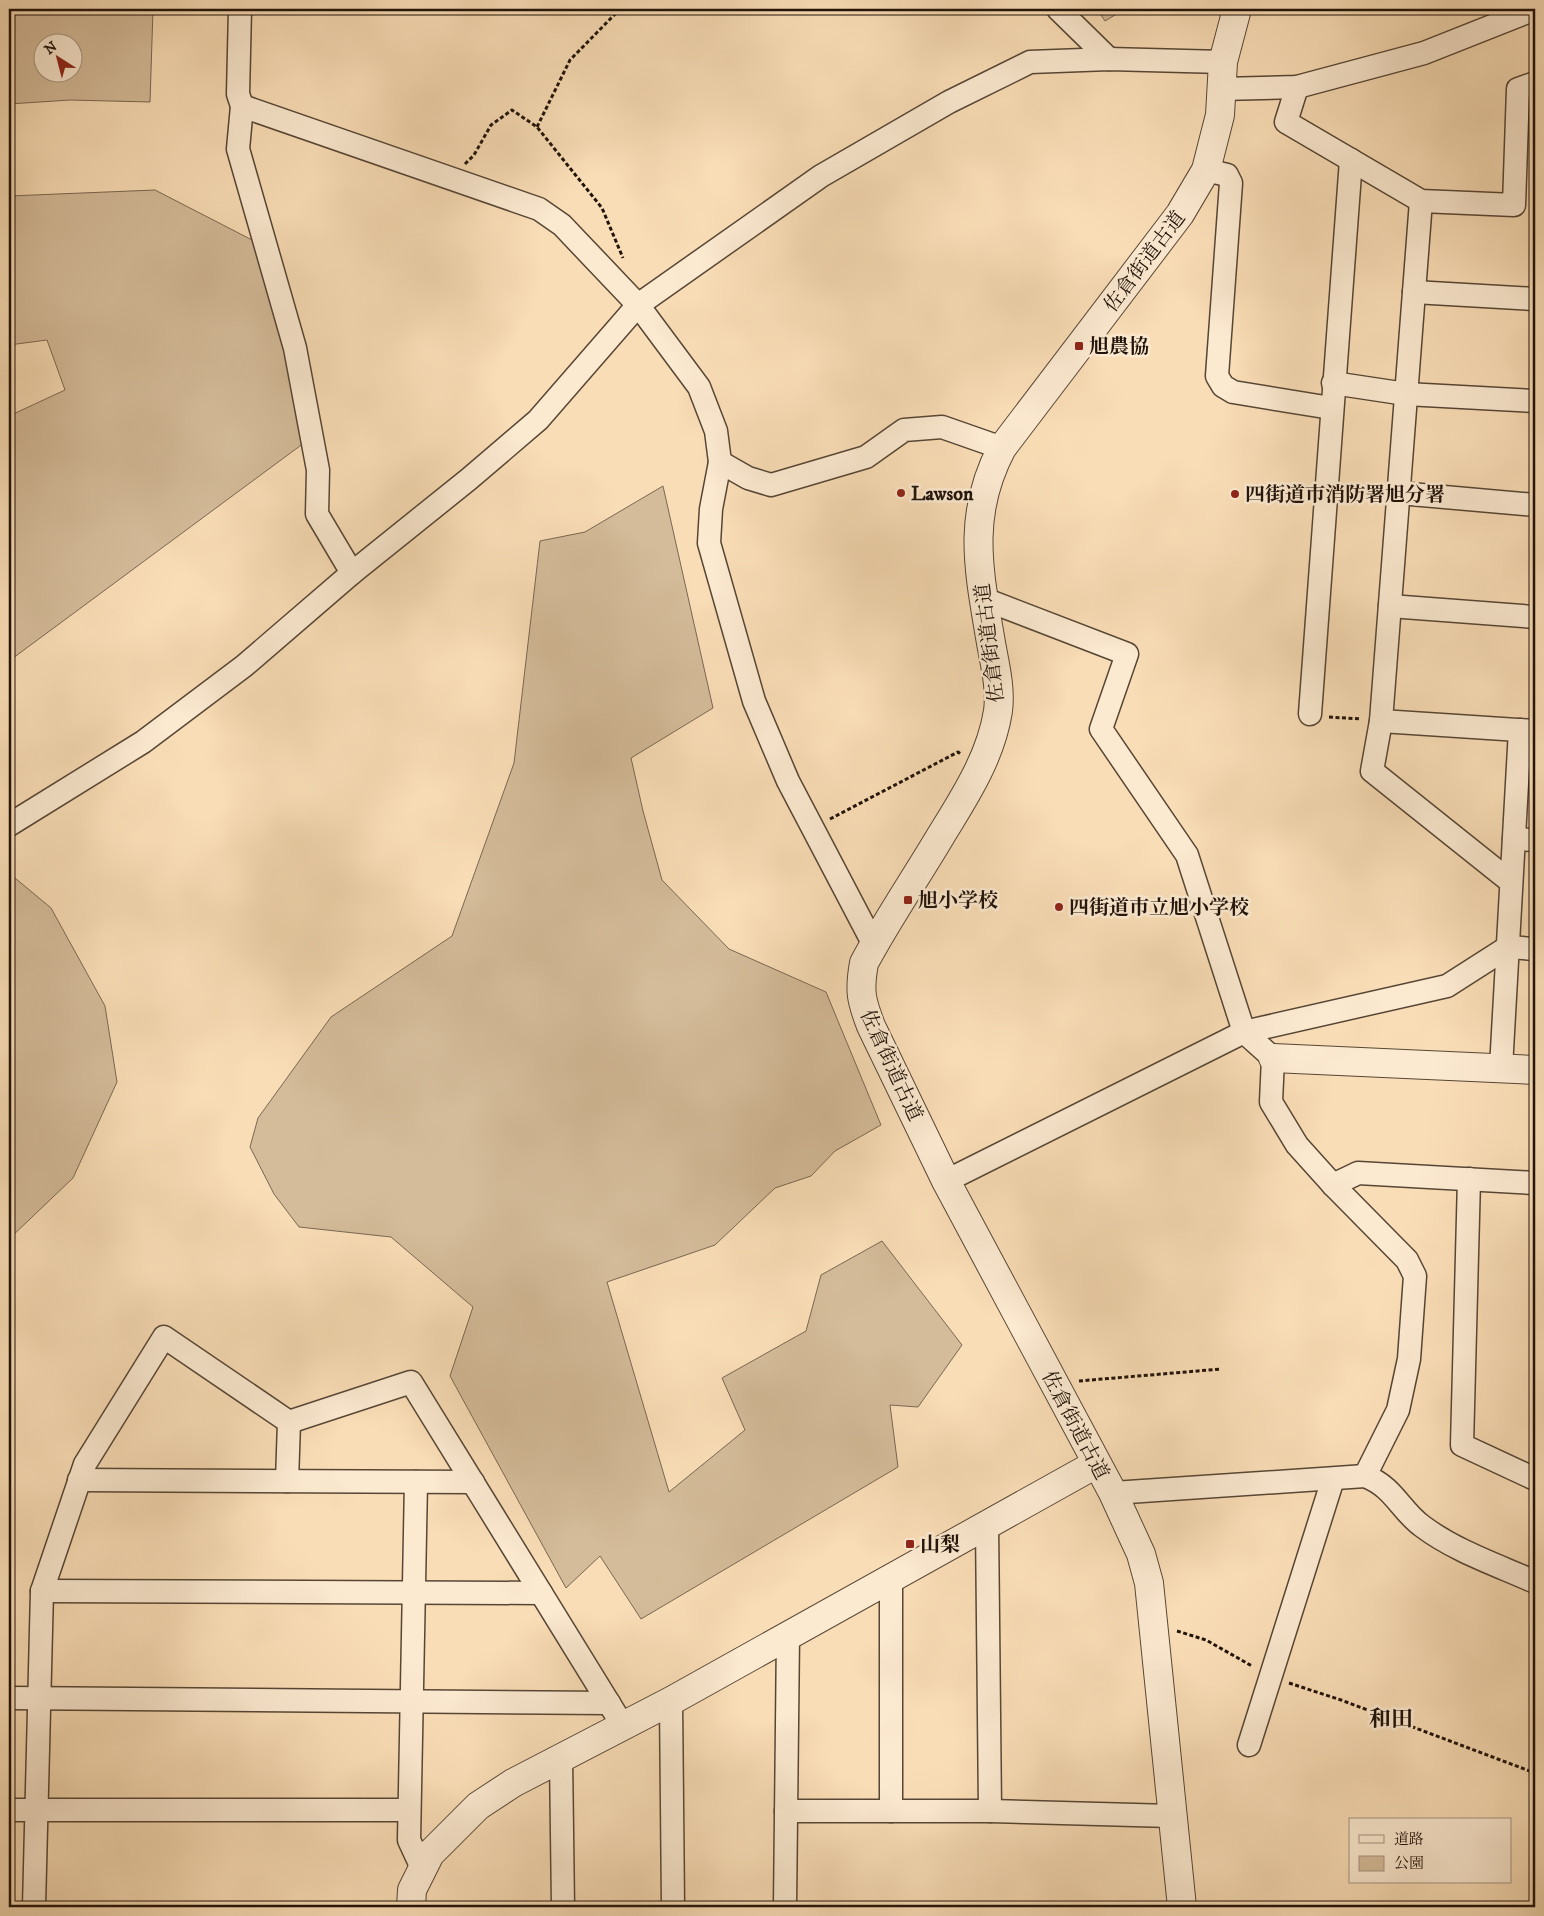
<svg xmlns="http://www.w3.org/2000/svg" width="1544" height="1916" font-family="'IM FELL DW Pica','Noto Serif JP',serif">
  <rect width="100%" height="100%" fill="#f9ddb6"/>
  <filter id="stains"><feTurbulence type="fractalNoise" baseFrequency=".004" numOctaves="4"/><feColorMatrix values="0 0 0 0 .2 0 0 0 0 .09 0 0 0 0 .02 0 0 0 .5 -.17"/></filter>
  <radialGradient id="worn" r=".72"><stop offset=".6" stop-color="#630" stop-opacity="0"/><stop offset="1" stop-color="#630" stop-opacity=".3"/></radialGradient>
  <g fill="#d4bb99" stroke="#7a6752" fill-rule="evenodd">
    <path d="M9,9H153L150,102L70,100L9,104ZM72,42V72H42V42Z"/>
    <path d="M1097,9H1125L1105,21Z"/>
    <path d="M155,190L256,242L308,440L9,661V416L65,390L47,340L9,345V196Z"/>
    <path d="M663,486L713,708L631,758L643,811L662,880L729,949L826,992L881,1125L835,1151L811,1176L775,1188L715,1245L607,1282L669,1492L745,1430L722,1378L806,1331L821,1275L882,1241L962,1345L918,1407L890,1405L898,1467L641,1619L600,1556L566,1588L450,1376L473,1307L391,1237L299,1227L274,1194L250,1147L258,1118L331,1017L452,936L514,763L540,541L585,532Z"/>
    <path d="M9,873L51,908L105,1006L117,1082L73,1178L9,1239Z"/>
  </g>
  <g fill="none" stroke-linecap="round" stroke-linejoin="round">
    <defs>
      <g id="minor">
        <path d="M240,9L238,94L242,106L238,149L295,348L318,470L317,514L352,573"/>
        <path d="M1058,9L1109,59"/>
        <path d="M1297,87L1286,122L1421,201L1514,205L1518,89L1535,83"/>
        <path d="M1221,89L1297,87L1424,53L1535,9"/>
        <path d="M242,106L539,209L562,225L638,305L699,387L716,431L720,462L711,509L709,543L754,701L788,781L874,945"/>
        <path d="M1206,170L1227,175L1231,183L1217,376L1223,386L1233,392L1331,408"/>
        <path d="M1421,201L1381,721L1372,771L1511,882"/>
        <path d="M1414,292L1535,299"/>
        <path d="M1333,383L1406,394L1535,401"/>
        <path d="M720,462L748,478L771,485L866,457L904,430L942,427L1002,448"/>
        <path d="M1399,493L1535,505"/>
        <path d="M984,599L1127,654L1101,729L1187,855L1244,1032L1273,1058L1271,1102L1297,1145L1333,1185L1407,1260L1415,1276L1409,1359L1398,1410L1365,1476"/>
        <path d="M1390,606L1535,617"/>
        <path d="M1310,714L1351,160"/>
        <path d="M1381,721L1535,731"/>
        <path d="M9,825L143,742L244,666L352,573L469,479L538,420L638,305L821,176L949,102L1030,62L1109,59L1223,62"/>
        <path d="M1514,839L1535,840"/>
        <path d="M1501,1068L1520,730"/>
        <path d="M1469,1179L1462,1445L1535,1479"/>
        <path d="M946,1181L1244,1032L1447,986L1508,947L1535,949"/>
        <path d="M1333,1185L1358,1173L1535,1183"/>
        <path d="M79,1480L473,1482"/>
        <path d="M287,1481L289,1422"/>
        <path d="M416,1482L409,1840L422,1868"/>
        <path d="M1113,1493L1365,1476C1394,1487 1400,1510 1422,1526C1455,1551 1497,1565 1535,1582"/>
        <path d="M987,1524L990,1811"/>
        <path d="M42,1591L541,1593"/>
        <path d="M9,1698L609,1703"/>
        <path d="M671,1701L673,1907"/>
        <path d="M1249,1745L1333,1479"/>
        <path d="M561,1758L563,1907"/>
        <path d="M9,1810H409"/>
        <path d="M786,1811H990L1171,1816"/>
        <path d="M891,1811V1576"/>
        <path d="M34,1907L42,1591L85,1464L164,1337L289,1422L411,1382L623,1726"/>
        <path d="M785,1907L788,1634"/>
      </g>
      <g id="tertiary">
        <path d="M1273,1058L1535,1070"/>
        <path d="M411,1907L412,1890L430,1854L478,1806L513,1783L671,1701L1096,1464"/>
        <path d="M1182,1907L1149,1583L1141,1554L1113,1493L946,1181L871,1026C861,1000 859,991 864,963C887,920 915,879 940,837C964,798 991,757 998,711C1001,689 995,665 991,643C979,571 966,516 1002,448L1180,214L1206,170L1220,115L1223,62L1237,9"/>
      </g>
    </defs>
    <use href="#minor" stroke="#574635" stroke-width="25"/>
    <use href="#tertiary" stroke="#574635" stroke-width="30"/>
    <g stroke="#21130a" stroke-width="3" stroke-dasharray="4 2.5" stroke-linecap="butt">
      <path d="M537,127L570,60L620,9"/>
      <path d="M465,164L474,155L491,125L512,110L537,127L602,208L623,258"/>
      <path d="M1329,717L1361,719"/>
      <path d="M830,819L958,752L962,755"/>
      <path d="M1079,1381L1221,1369"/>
      <path d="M1177,1631L1206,1640L1252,1666"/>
      <path d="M1289,1683L1341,1700L1535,1773"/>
    </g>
    <use href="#minor" stroke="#fbe9d0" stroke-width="22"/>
    <use href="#tertiary" stroke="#fbe9d0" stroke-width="28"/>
  </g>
  <g fill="#8f2418" stroke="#fbe9d0" stroke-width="2">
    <rect x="1074" y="341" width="10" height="10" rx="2.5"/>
    <circle cx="901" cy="493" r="5"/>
    <circle cx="1235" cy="494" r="5"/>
    <rect x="903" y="895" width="10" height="10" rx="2.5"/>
    <circle cx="1059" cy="907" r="5"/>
    <rect x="905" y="1539" width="10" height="10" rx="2.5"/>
  </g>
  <g text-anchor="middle" stroke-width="5" stroke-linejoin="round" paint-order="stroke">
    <g font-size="20" fill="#21130a" stroke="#fbe9d0">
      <text transform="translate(1144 261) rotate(-53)" y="7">佐倉街道古道</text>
      <text transform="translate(989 643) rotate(-97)" y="7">佐倉街道古道</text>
      <text transform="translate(892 1065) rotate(65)" y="7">佐倉街道古道</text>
      <text transform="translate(1076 1425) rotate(62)" y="7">佐倉街道古道</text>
    </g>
    <g font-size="20" font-weight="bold" fill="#21130a" stroke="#fbe9d0" text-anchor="start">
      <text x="1089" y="353">旭農協</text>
      <text x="911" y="500">Lawson</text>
      <text x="1245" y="501">四街道市消防署旭分署</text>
      <text x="918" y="907">旭小学校</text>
      <text x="1069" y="914">四街道市立旭小学校</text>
      <text x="920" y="1551">山梨</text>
    </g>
    <g font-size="22" font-weight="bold" fill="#21130a" stroke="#fbe9d0">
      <text x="1391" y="1726">和田</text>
    </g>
  </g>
  <rect width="1544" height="1916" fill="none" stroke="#f9ddb6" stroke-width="30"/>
  <rect x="10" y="10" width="1524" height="1896" fill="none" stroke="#21130a" stroke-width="2.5"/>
  <rect x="15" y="15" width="1514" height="1886" fill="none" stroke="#21130a"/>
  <rect x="1349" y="1818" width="162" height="65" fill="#fbe9d0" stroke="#a49381"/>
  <rect x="1359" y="1835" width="25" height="8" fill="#fbe9d0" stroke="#a49381"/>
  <text x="1394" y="1844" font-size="15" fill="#21130a">道路</text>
  <rect x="1359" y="1856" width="25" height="15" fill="#d4bb99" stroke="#a49381"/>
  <text x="1394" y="1868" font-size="15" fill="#21130a">公園</text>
  <g transform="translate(58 58) rotate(324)"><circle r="24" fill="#fbe9d0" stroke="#a49381"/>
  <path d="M0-4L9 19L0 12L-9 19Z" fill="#8f2418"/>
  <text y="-8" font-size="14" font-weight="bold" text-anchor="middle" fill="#21130a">N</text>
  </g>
  <rect width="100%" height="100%" filter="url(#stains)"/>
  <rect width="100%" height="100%" fill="url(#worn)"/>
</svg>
